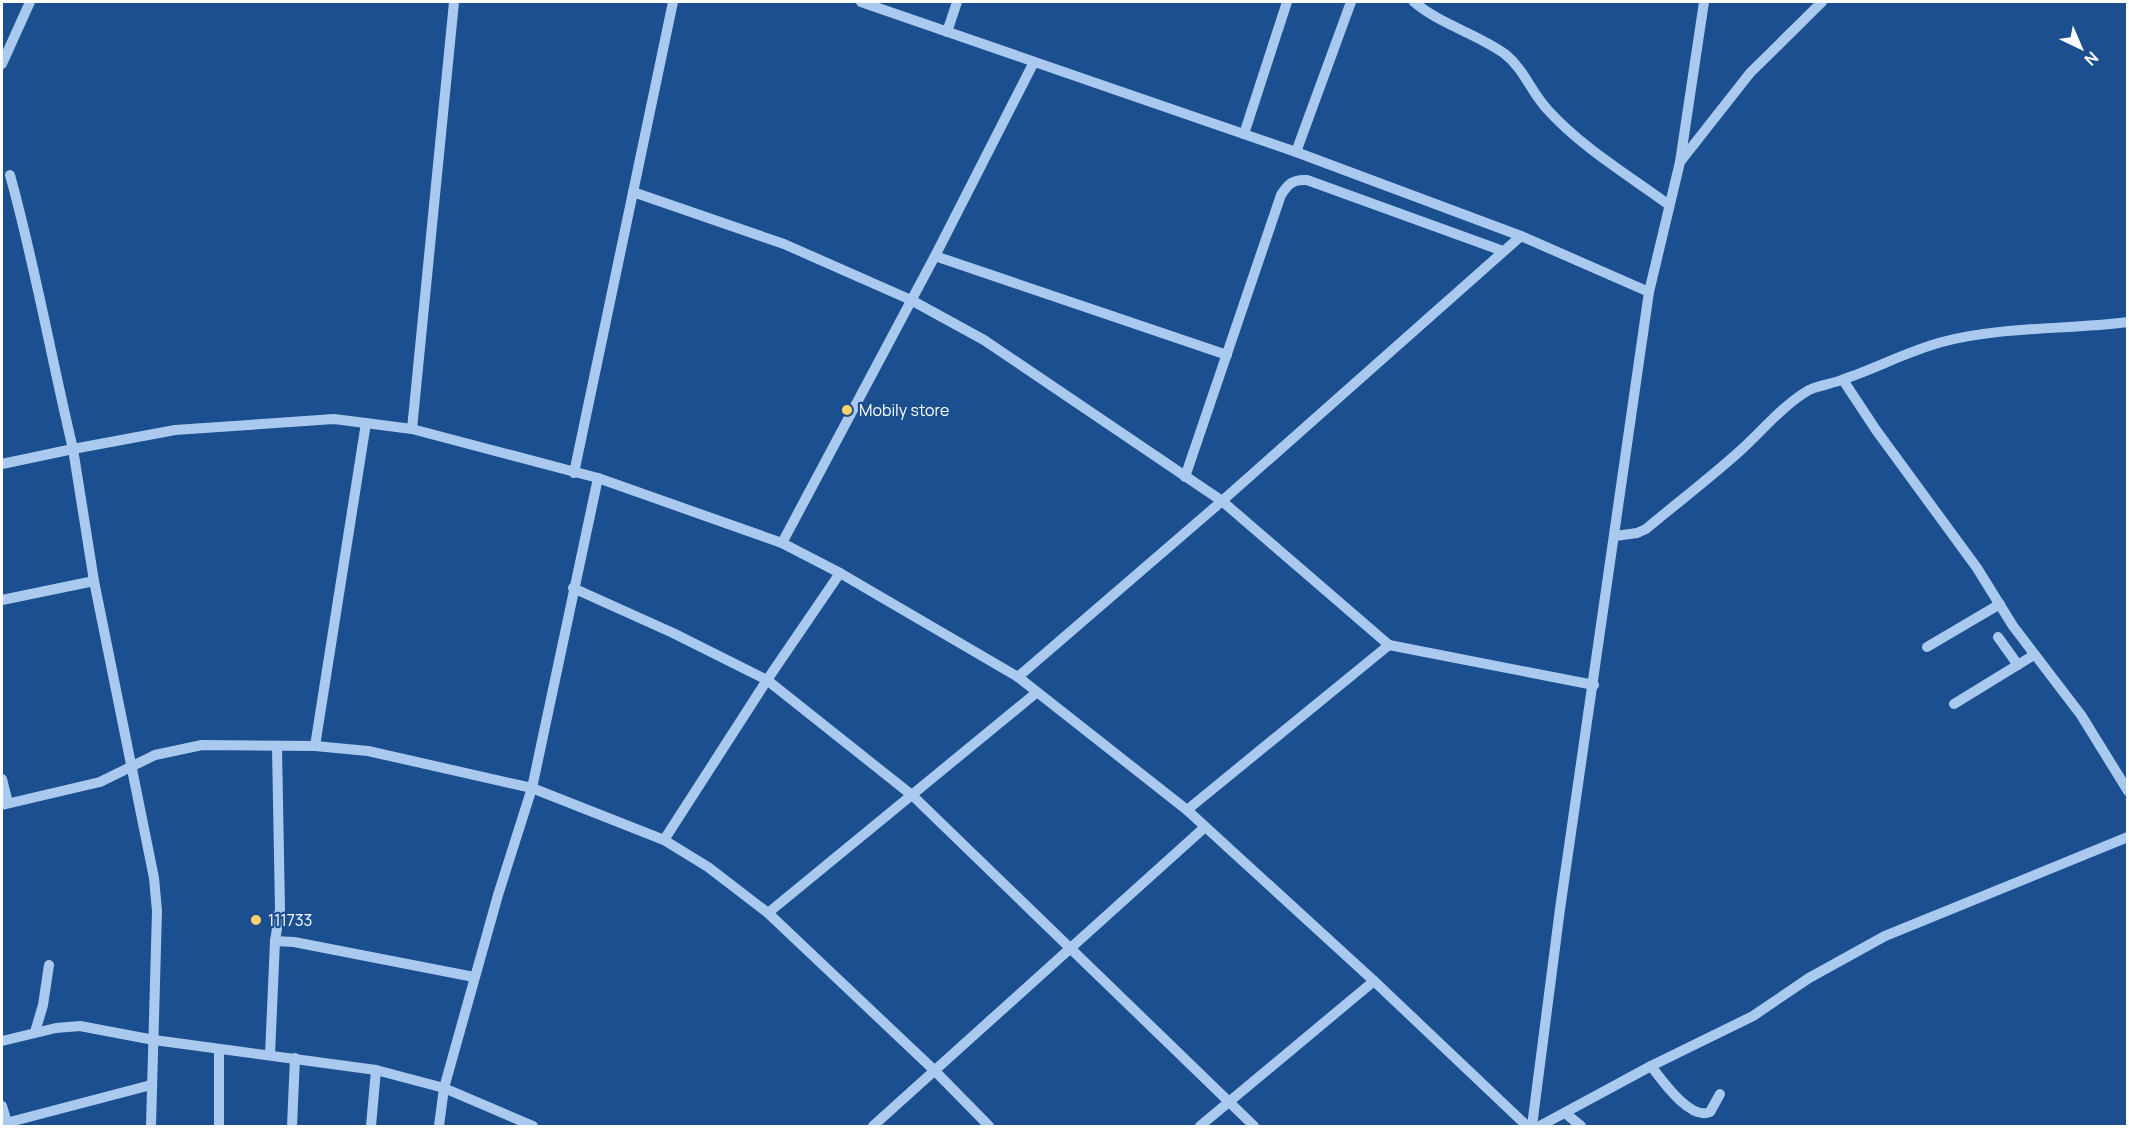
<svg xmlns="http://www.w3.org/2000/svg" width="2129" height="1128" font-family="Manrope,sans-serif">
  <rect width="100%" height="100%" fill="#1b4f8f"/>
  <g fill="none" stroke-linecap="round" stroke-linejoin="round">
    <g stroke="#a9c9ee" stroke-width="10">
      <path d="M861,2L1296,152L1521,236L1649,292"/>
      <path d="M1414,2C1441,25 1476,33 1505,54C1524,69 1531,92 1547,109C1581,147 1628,175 1669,205"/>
      <path d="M947,32L957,2"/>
      <path d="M2,64L30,2"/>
      <path d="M1244,134L1287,2"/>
      <path d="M1296,152L1351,2"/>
      <path d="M1680,162L1750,73L1822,2"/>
      <path d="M633,192L784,244L911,300L984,340L1222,501L1389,645L1594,685"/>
      <path d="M935,256L1227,355"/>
      <path d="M1843,380L1876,430L1977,568L2013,626L2081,715L2128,791"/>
      <path d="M412,429L454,2"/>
      <path d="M2,464L73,449C51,357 35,265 10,175"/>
      <path d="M574,473L673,2"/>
      <path d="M1185,477L1281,195C1288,184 1293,179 1307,180L1503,251"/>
      <path d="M1615,536L1637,533L1646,529C1677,503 1710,478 1741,450C1763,430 1783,405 1809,390C1820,385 1832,384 1844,379C1877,368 1908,351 1942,342C2002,326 2066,330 2128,322"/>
      <path d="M782,543L935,256L1034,62"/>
      <path d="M573,588L673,633L767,680L913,796L1254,1126"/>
      <path d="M2,600L94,581"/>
      <path d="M1998,637L2018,665"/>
      <path d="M1927,647L2000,604"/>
      <path d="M1018,677L1222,501L1521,236"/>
      <path d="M1954,704L2034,655"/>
      <path d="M315,746L366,423"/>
      <path d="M2,779L8,803"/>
      <path d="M2,805L100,782L155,755L202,745L315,746L368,751L532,788L664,840L708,867L768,913L935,1071L989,1126"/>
      <path d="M1187,810L1389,645"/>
      <path d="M664,840L767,680L840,573"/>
      <path d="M768,913L1036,693"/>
      <path d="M275,941L294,942L474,977"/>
      <path d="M35,1032L43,1005L49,965"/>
      <path d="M2,1041L56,1028L80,1026L154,1040L376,1070L444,1088L533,1126"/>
      <path d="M270,1055L275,941L280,909L277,748"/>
      <path d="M1651,1066C1662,1080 1690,1121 1710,1112L1720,1094"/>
      <path d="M2,1106L8,1126"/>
      <path d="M1565,1113L1581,1126"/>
      <path d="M6,1123L151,1085"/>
      <path d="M151,1126L157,911L154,878L94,581L73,449L175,430L334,419L412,429L598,478L782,543L840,573L1018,677L1187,810L1374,981L1527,1126"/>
      <path d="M219,1126V1049"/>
      <path d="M292,1126L295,1058"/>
      <path d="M371,1126L376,1070"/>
      <path d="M439,1126L444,1088L498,895L532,788L598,478"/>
      <path d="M873,1126L1205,827"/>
      <path d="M1200,1126L1374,981"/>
      <path d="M1532,1126L1560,909L1649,292L1680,162L1704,2"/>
      <path d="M1540,1126L1651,1066L1753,1016L1809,978L1885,936L2128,837"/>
    </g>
  </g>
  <g fill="#ffd166" stroke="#1b4f8f" stroke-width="2">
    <circle cx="847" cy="410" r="6"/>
    <circle cx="256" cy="920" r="6"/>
  </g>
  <g text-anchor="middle" stroke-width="4.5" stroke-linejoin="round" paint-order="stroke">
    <g font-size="16" fill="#fff" stroke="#1b4f8f" text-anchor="start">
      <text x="859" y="416">Mobily store</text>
      <text x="268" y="926">111733</text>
    </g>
  </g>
  <rect width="2129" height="1128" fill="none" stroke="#ffffff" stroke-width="6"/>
  <g transform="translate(2081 48) rotate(136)" stroke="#1b4f8f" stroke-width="4.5" paint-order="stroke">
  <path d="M0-4.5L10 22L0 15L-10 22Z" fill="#ffffff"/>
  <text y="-9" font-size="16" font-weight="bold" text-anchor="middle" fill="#ffffff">N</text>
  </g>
</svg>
